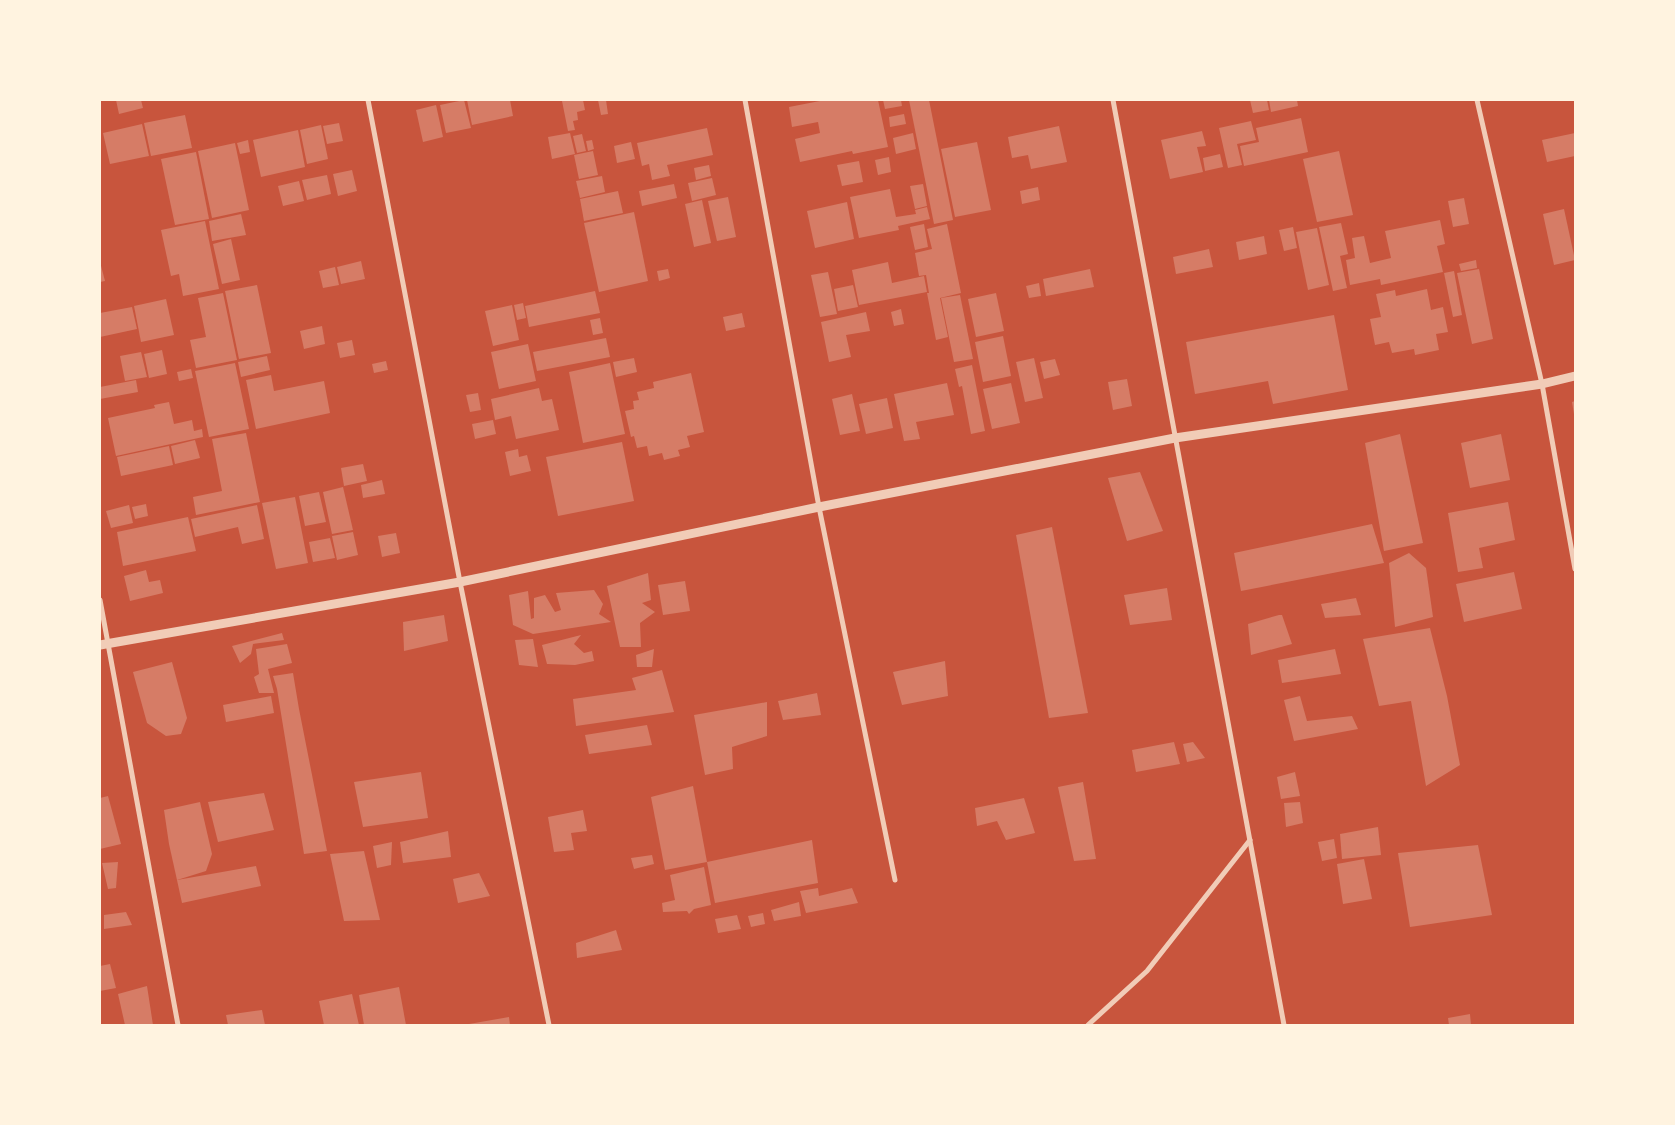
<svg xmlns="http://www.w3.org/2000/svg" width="1675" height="1125" font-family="'Titillium Web',sans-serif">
  <rect width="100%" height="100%" fill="#c8553d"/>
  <g fill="#d67c66">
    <path d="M116,100H141L143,108L119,114Z"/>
    <path d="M464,100L471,128L446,133L440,105Z"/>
    <path d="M467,100H510L513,116L472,125Z"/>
    <path d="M565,100H583L585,110L577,112L578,120L573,121L575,130L568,131L562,101Z"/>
    <path d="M598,100H606L608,114L601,115Z"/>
    <path d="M825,100H878L888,147L853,154L852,151L800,162L795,139L820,133L818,122L792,127L789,107Z"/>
    <path d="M883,100H901L902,106L885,109Z"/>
    <path d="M909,100H929L953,220L934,224Z"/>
    <path d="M1250,100H1267L1269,110L1253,113Z"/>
    <path d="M1269,100H1297L1298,106L1271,112Z"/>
    <path d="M436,105L443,137L423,142L416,110Z"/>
    <path d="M904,114L906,124L890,127L889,117Z"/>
    <path d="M185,115L192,148L151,156L144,123Z"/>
    <path d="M1301,118L1308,152L1244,166L1240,146L1259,142L1256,128Z"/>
    <path d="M1251,121L1256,140L1237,144L1242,165L1228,168L1219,128Z"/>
    <path d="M339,123L343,141L327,144L323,126Z"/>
    <path d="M142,124L149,156L110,164L103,133Z"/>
    <path d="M321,125L328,159L307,164L300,130Z"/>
    <path d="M1059,126L1067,162L1031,169L1028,155L1012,158L1008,137Z"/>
    <path d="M707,128L713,155L667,165L670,176L652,180L649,164L642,166L637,143Z"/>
    <path d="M298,130L305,167L261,177L253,140Z"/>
    <path d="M1202,131L1206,146L1197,147L1203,172L1170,179L1161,140Z"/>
    <path d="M570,133L575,154L552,159L548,137Z"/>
    <path d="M913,133L916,149L896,154L893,138Z"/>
    <path d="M1575,133V156L1547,162L1542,140Z"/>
    <path d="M582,134L586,151L577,153L573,136Z"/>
    <path d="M248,140L250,152L240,154L237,143Z"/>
    <path d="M592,140L594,149L588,151L586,141Z"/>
    <path d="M631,142L635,159L617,163L614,146Z"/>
    <path d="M977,142L991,210L955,217L941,149Z"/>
    <path d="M235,143L249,210L212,218L198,151Z"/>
    <path d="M593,151L598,175L579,179L574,155Z"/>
    <path d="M1339,151L1353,215L1317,222L1303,159Z"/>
    <path d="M196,152L209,219L175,225L161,159Z"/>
    <path d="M1220,154L1223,167L1205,171L1203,158Z"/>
    <path d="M889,157L891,172L878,175L875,160Z"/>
    <path d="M859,161L863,182L842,186L837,165Z"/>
    <path d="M709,165L711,176L696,180L694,168Z"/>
    <path d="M352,170L357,191L338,196L333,174Z"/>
    <path d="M327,175L331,194L307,200L302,180Z"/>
    <path d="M602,176L605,192L580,198L576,181Z"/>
    <path d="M712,178L716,195L692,201L688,183Z"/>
    <path d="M299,181L304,201L283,206L278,186Z"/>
    <path d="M674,184L677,198L642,206L639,191Z"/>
    <path d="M923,184L927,206L915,209L910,186Z"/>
    <path d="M1038,187L1040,200L1022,204L1020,191Z"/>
    <path d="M890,189L896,217L916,214L915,210L927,207L930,219L898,226L899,230L859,238L850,197Z"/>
    <path d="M618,191L623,213L584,221L580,199Z"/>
    <path d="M728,197L736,237L717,241L708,201Z"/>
    <path d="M1464,198L1469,224L1453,227L1448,201Z"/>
    <path d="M702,200L711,243L694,247L685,204Z"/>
    <path d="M847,202L854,239L815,248L807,211Z"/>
    <path d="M1564,209L1575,260L1554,265L1543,214Z"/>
    <path d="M634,212L648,281L599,292L584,223Z"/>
    <path d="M241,214L246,235L212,241L209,221Z"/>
    <path d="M1440,220L1445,244L1437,246L1443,272L1381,285L1380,279L1350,285L1346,260L1355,258L1352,238L1364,236L1370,263L1391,258L1385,231Z"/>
    <path d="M205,221L219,289L183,296L179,274L171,276L161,230Z"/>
    <path d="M1341,223L1348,254L1340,256L1347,288L1333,291L1319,227Z"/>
    <path d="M924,224L928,247L915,250L910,227Z"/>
    <path d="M947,224L961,293L940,298L948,337L936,340L927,293H929L926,275L919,276L915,253L932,249L927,229Z"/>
    <path d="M1293,227L1297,248L1284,251L1279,230Z"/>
    <path d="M1317,228L1329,285L1308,290L1296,232Z"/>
    <path d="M1264,236L1267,254L1239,260L1236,242Z"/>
    <path d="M231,239L240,280L222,284L213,244Z"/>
    <path d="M1209,249L1213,267L1176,274L1173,257Z"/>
    <path d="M1476,260L1477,268L1461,271L1459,264Z"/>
    <path d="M361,261L365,279L341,284L337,267Z"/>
    <path d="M100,262L105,281L100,282Z"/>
    <path d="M888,262L892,283L924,276L927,292L859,305L852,270Z"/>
    <path d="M335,267L339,285L323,288L319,271Z"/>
    <path d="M668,269L670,278L659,281L657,271Z"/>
    <path d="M1090,269L1094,287L1046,296L1043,279Z"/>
    <path d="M1479,269L1493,339L1472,344L1457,273Z"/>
    <path d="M1454,271L1462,315L1453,317L1444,273Z"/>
    <path d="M828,272L837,314L820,317L811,275Z"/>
    <path d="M1039,283L1041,296L1029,298L1026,286Z"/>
    <path d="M257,285L271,353L239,359L225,291Z"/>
    <path d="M853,285L858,307L838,311L834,289Z"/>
    <path d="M1427,289L1431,310L1443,307L1448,332L1436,334L1439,350L1415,355L1414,349L1392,353L1389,342L1375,345L1370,319L1381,317L1376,294L1395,290L1396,296Z"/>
    <path d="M595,291L600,313L529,327L525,306Z"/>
    <path d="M223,293L237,360L196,368L190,340L206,337L198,298Z"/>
    <path d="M996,293L1004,331L976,337L968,299Z"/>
    <path d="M960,295L973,359L954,362L941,298Z"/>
    <path d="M166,299L174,335L141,342L134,306Z"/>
    <path d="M523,303L526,318L517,320L514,305Z"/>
    <path d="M512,305L519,340L493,346L485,311Z"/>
    <path d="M132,307L137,329L100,337V313Z"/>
    <path d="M901,309L904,324L894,326L891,312Z"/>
    <path d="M866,312L870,331L846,335L851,357L829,362L821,322Z"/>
    <path d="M742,313L745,327L726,331L723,317Z"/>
    <path d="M1334,315L1348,390L1273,404L1268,381L1195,394L1186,342Z"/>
    <path d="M600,318L603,333L593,335L590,320Z"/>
    <path d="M322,326L325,344L304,349L300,331Z"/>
    <path d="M1003,336L1011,376L983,382L975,342Z"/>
    <path d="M606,338L610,357L537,371L533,352Z"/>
    <path d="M352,340L355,355L340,358L337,343Z"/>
    <path d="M528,344L536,381L499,389L491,352Z"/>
    <path d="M162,350L167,374L149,378L144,354Z"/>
    <path d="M141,352L147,377L125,381L120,356Z"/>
    <path d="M267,356L270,370L241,377L238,362Z"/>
    <path d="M634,358L637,372L616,377L613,362Z"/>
    <path d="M1034,358L1043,398L1025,402L1016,362Z"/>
    <path d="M1055,359L1060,375L1044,379L1040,362Z"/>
    <path d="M386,361L388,370L374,373L372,364Z"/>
    <path d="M235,363L249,429L209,437L195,371Z"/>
    <path d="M610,363L625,434L583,443L569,372Z"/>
    <path d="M972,365L985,431L971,434L962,386L959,387L955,369Z"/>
    <path d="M191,369L193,378L179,381L177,372Z"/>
    <path d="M691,373L704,432L687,436L690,447L678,450L680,456L664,460L662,453L649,456L647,446L637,448L634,436L631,437L625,411L634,409L633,401L639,400L637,392L654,388L653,382Z"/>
    <path d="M271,375L274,391L324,381L330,413L256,429L246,380Z"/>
    <path d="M1127,379L1132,406L1113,410L1108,382Z"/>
    <path d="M136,380L138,392L100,399V387Z"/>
    <path d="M947,383L954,415L916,422L920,439L904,441L894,394Z"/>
    <path d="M1011,383L1020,423L992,429L983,389Z"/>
    <path d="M539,388L542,401L552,399L559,430L516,439L511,416L495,420L491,399Z"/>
    <path d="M478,393L481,410L470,412L466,395Z"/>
    <path d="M852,394L860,431L840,435L832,399Z"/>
    <path d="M887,398L893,428L866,434L859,404Z"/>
    <path d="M1575,401V414H1574L1572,402Z"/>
    <path d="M169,402L174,424L192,420L194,431L202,429L203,437L116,456L108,418L155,408L154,405Z"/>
    <path d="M493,420L496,434L475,439L472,424Z"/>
    <path d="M246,433L260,502L196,515L193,497L222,491L212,439Z"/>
    <path d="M1400,434L1423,543L1384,551L1365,443Z"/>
    <path d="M1501,434L1510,480L1470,488L1461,443Z"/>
    <path d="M195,440L200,458L175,464L171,446Z"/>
    <path d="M622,442L634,501L558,516L546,457Z"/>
    <path d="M169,446L173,465L121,476L117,457Z"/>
    <path d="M518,449L519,457L527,455L531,471L510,476L505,452Z"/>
    <path d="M363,464L367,481L344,486L341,468Z"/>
    <path d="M1140,472L1163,531L1127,541L1108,478Z"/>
    <path d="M382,480L385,494L363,498L361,485Z"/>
    <path d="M343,487L353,530L332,534L323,492Z"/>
    <path d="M319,492L326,522L305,526L299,496Z"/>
    <path d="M295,497L308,563L276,569L262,503Z"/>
    <path d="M1508,502L1515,540L1479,548L1483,568L1458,572L1448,513Z"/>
    <path d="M146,504L148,516L135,519L132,507Z"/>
    <path d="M129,505L133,523L111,528L106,511Z"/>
    <path d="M257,505L264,539L242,544L238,527L195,537L191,519Z"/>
    <path d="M188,517L196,551L123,566L117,532Z"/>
    <path d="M1372,524L1384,563L1241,591L1234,553Z"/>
    <path d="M1052,527L1088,713L1049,718L1016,535Z"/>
    <path d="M353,532L358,555L337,560L332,536Z"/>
    <path d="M396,533L400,553L382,557L378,536Z"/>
    <path d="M330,538L335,558L313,562L309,542Z"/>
    <path d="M1409,553L1426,568L1433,617L1395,627L1389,563Z"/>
    <path d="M146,570L149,582L160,580L163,593L130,601L124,576Z"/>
    <path d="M1514,572L1522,609L1464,622L1456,584Z"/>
    <path d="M648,573L651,600L642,603L655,612L640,623L641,647H620L607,586Z"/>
    <path d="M685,581L690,611L663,615L658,585Z"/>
    <path d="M1167,588L1172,620L1130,625L1124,595Z"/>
    <path d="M594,590L603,604L599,614L611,622L533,634L513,625L509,595L528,591L531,619L534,618V598L545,595L555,612L561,610L556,593Z"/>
    <path d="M1356,598L1361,615L1325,618L1321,604Z"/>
    <path d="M444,615L448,641L404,651L403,622Z"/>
    <path d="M1279,615H1282L1292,644L1251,655L1248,624Z"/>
    <path d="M1430,628L1447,696L1460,765L1426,786L1411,701L1379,706L1363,639Z"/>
    <path d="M282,633L284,640L253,644L251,654L240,663L232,646Z"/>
    <path d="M581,635L574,644L584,653L592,651L594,661L575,665L547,664L542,645Z"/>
    <path d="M533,639L538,667L519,665L515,640Z"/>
    <path d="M287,644L292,663L268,669L274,693H259L254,677L259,674L256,649Z"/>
    <path d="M654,649L652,667H637L636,655Z"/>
    <path d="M1335,649L1341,674L1282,683L1278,660Z"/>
    <path d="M945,661L948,696L902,705L893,672Z"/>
    <path d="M172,662L187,718L181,734L166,736L147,723L133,672Z"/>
    <path d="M662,670L674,712L576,726L573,699L636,690L632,678Z"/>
    <path d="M293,673L299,709L327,851L304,854L277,689L273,676Z"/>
    <path d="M817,693L821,715L783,720L778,701Z"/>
    <path d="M271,696L274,713L226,722L223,705Z"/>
    <path d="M1300,696L1307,721L1352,716L1358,729L1294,741L1284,700Z"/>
    <path d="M767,702V736L732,747L733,769L705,775L694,715Z"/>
    <path d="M647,725L652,745L589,754L585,735Z"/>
    <path d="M1174,742L1180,764L1136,772L1132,750Z"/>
    <path d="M1193,742L1205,758L1187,762L1183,744Z"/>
    <path d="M421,772L428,818L363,827L354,782Z"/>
    <path d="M1295,772L1300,796L1281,799L1277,777Z"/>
    <path d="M1083,782L1096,859L1074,861L1058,787Z"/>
    <path d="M693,786L707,862L665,870L651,797Z"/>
    <path d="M264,793L274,830L218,842L208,802Z"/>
    <path d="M108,796L121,844L100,849V798Z"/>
    <path d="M1024,798L1035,833L1006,840L997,821L977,826L975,808Z"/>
    <path d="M200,802L212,854L206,871L177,880L169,844L164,810Z"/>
    <path d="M1300,802L1303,823L1286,827L1284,803Z"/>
    <path d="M583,810L587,831L571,833L574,850L554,852L548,817Z"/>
    <path d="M1378,827L1381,855L1342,859L1340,834Z"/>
    <path d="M448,831L451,857L403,863L400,842Z"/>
    <path d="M1334,839L1337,858L1322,861L1318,842Z"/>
    <path d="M812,840L818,883L715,903L707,862Z"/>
    <path d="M392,842L391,865L377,868L373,846Z"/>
    <path d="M1478,845L1492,915L1410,927L1398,853Z"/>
    <path d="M364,851L380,920L344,921L330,854Z"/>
    <path d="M652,855L654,864L634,869L631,858Z"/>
    <path d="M1364,859L1372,899L1343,904L1337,864Z"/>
    <path d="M118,862L116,888L108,889L102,863Z"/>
    <path d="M256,866L261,886L182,903L177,880Z"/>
    <path d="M704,867L711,905L694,909L689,914L687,911L663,912L662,903L675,900L670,875Z"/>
    <path d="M479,873L490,896L458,903L453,879Z"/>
    <path d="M818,888L819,896L852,888L858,903L806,913L800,891Z"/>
    <path d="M799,902L801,916L774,921L771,910Z"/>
    <path d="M126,912L132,925L104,929V915Z"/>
    <path d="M763,913L765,924L751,927L748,916Z"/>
    <path d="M737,915L741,929L718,933L715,919Z"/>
    <path d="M616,930L622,950L577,958L576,943Z"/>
    <path d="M110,964L116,988L100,991V966Z"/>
    <path d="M147,986L153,1025H125L118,994Z"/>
    <path d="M399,987L406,1025H364L359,995Z"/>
    <path d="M352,994L359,1025H324L319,1001Z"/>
    <path d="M262,1010L265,1025H228L226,1015Z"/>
    <path d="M1470,1014L1471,1025H1449L1448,1018Z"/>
    <path d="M509,1017L510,1025H469V1024Z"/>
  </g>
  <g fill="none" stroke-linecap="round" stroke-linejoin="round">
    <g stroke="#f1ccb7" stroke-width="5">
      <path d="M368,100L460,582L549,1025"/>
      <path d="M745,100L819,507L895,880"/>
      <path d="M1113,100L1284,1025"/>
      <path d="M1477,100L1542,384L1575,569"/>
      <path d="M100,600L178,1025"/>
      <path d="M1088,1025L1147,971L1250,840"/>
    </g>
    <path stroke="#f1ccb7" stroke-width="9" d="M100,645L460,582L819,507L1175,438L1542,384L1575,376"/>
  </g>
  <rect width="1675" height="1125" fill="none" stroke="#fff3e0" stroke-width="202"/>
</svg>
